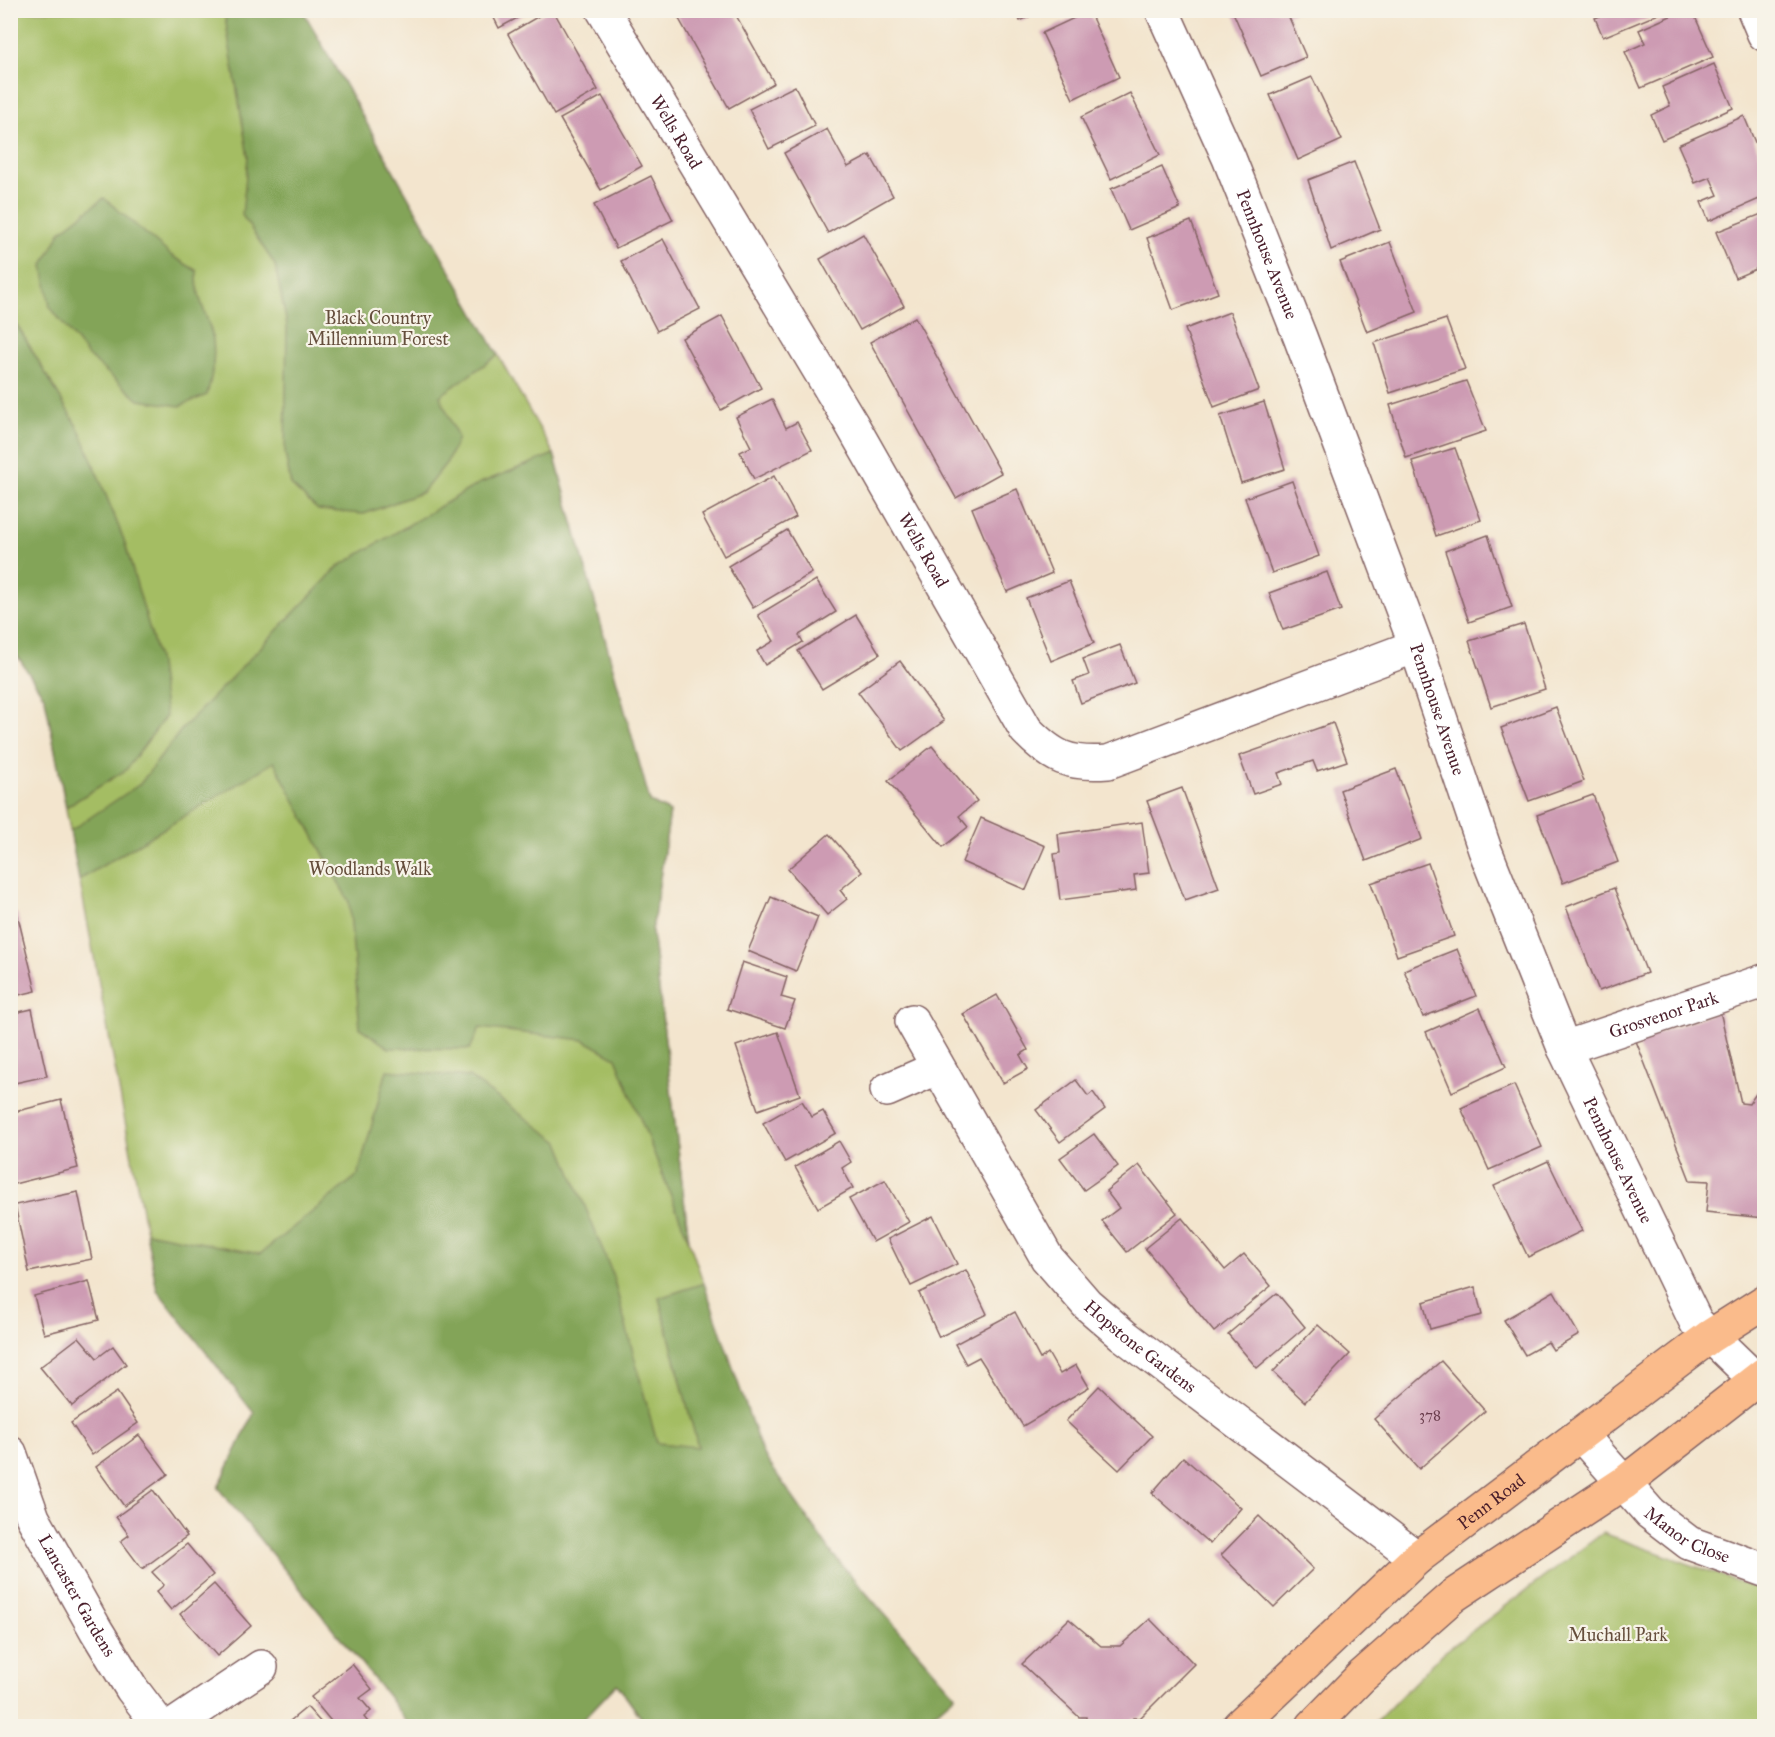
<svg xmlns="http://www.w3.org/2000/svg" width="1775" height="1737" font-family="'IM FELL Great Primer',serif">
  <rect width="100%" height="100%" fill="#f7f3e8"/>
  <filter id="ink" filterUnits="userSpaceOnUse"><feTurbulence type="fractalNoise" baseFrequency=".0167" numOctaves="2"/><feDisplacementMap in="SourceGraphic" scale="12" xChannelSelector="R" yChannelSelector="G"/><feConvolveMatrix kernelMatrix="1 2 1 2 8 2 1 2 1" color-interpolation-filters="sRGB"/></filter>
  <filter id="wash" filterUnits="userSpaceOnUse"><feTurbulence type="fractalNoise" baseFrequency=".008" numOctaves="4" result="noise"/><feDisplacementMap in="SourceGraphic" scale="24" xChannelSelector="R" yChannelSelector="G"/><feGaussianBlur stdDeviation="1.35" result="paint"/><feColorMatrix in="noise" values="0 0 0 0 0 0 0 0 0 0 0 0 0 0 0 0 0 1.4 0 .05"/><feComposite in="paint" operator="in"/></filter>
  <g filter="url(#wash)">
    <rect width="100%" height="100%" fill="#f3e5ce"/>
    <g fill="#a4bd63" stroke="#776e47" stroke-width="1.5">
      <path d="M10,11H303L554,454L650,802L670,812L652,931L689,1241L762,1453L833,1555L955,1695L919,1726H647L617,1684L577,1726H409L388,1696L218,1488L254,1413L157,1290L45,698L11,646Z"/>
      <path d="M1603,1533L1764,1591V1726H1372L1443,1653Z"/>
    </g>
    <g fill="#83a459" stroke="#666242" stroke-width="1.5">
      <path d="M224,11H303L498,355L440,396L458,438L447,462L423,492L364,514L318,510L291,485L285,453L287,325L275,265L242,215L248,157Z"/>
      <path d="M104,198L172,256L197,271C196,297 205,310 212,334C216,353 212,377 207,395L180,406L139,400L88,356L50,307L43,265L61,231Z"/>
      <path d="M10,313L81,433L124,540L158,658L166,716L126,770L66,807L45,698L11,646Z"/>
      <path d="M554,454L650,802L670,812L652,931L689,1241L616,1058L584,1040L480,1028L470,1049L389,1048L360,1028L349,902L274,762L79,880L70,831L140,784L182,729L339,566L478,484Z"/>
      <path d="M387,1070L469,1077L559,1142L612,1273L657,1443L698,1447L659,1298L704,1283L762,1453L833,1555L955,1695L919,1726H647L617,1684L577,1726H409L388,1696L218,1488L254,1413L157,1290L146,1232L260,1254L358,1175Z"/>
    </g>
    <g id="blocks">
      <g fill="#cd9bb3">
        <path d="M490,10H532L499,28Z"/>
        <path d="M549,10H553L598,90L554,115L508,34Z"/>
        <path d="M674,10H733L774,83L729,108Z"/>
        <path d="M1015,10H1043L1020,21Z"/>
        <path d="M1232,10H1299L1288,15L1306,57L1261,76Z"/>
        <path d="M1607,10H1666V11L1603,37L1595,18L1608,13Z"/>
        <path d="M1684,10H1692L1713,57L1641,88L1625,52L1645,43L1639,30Z"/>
        <path d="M1089,11L1119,77L1073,99L1042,33Z"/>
        <path d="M1714,64L1733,108L1662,140L1651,115L1670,106L1662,87Z"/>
        <path d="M1312,77L1342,140L1298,160L1270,95Z"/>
        <path d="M795,86L815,126L769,149L749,109Z"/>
        <path d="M1130,93L1160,155L1111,179L1081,117Z"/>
        <path d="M602,96L642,166L601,190L560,119Z"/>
        <path d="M1744,116L1764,164V197L1709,221L1701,202L1718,195L1710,177L1695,183L1678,145Z"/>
        <path d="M827,129L848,167L870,155L893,196L828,233L784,153Z"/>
        <path d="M1354,162L1380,229L1331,250L1308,180Z"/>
        <path d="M1162,167L1180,208L1129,230L1111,189Z"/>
        <path d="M651,176L673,220L616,248L594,205Z"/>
        <path d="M1764,213V283L1758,268L1735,278L1716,232Z"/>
        <path d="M1191,221L1218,293L1173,310L1147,238Z"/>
        <path d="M863,234L904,306L860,330L820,259Z"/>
        <path d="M663,239L700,309L657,331L621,261Z"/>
        <path d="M1390,242L1417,312L1367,332L1340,262Z"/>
        <path d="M1230,312L1259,390L1214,407L1185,329Z"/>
        <path d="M722,316L761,388L721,410L682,338Z"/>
        <path d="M915,317L1001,473L956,498L870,342Z"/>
        <path d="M1446,319L1465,369L1390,393L1374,343Z"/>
        <path d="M1466,381L1486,431L1406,458L1390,405Z"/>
        <path d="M772,399L786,428L797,422L812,450L754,479L740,452L751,447L736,417Z"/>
        <path d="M1264,402L1285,469L1241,483L1220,416Z"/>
        <path d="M1455,448L1481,520L1436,536L1412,461Z"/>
        <path d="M774,476L796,517L724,556L702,515Z"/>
        <path d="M1292,481L1319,556L1272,573L1245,498Z"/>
        <path d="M1017,489L1052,573L1007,592L972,508Z"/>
        <path d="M787,530L812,573L753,608L728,566Z"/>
        <path d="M1488,535L1512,607L1469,622L1445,551Z"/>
        <path d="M1327,572L1341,610L1283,630L1269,593Z"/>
        <path d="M816,580L836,612L799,635L803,642L765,665L757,651L774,641L758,615Z"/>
        <path d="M1069,581L1094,643L1051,661L1026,598Z"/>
        <path d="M856,615L880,654L822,689L798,651Z"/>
        <path d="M1524,624L1545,689L1491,707L1469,641Z"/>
        <path d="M1120,645L1135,683L1081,703L1073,681L1089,675L1083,659Z"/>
        <path d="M900,661L944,721L902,751L858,692Z"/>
        <path d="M1556,707L1584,781L1529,801L1501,728Z"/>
        <path d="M1333,723L1347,761L1317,771L1313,761L1278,773L1282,784L1253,794L1239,756Z"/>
        <path d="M932,746L977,801L959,816L968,827L943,847L888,781Z"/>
        <path d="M1396,769L1422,839L1366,861L1340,790Z"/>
        <path d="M1182,788L1219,888L1185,900L1147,801Z"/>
        <path d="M1593,795L1618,862L1563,883L1537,815Z"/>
        <path d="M981,818L1045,846L1026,890L962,862Z"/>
        <path d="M1142,822L1149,873L1134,875L1136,890L1060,900L1054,854L1060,853L1058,834Z"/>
        <path d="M829,834L862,872L840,890L847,899L827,915L788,869Z"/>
        <path d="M1428,863L1454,936L1397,956L1371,883Z"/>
        <path d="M1614,888L1647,973L1599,991L1566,907Z"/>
        <path d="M771,897L818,917L796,971L748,951Z"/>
        <path d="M17,913L36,991L10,997V914Z"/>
        <path d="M1457,949L1476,996L1423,1017L1404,970Z"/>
        <path d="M742,962L787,977L781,997L795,1001L785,1028L727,1009Z"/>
        <path d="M997,995L1028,1050L1020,1055L1028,1069L1003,1083L963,1014Z"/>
        <path d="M1480,1008L1506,1067L1452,1092L1426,1032Z"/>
        <path d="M32,1009L47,1076L10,1084V1014Z"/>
        <path d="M1720,1011L1741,1103L1749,1104L1764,1082V1218L1706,1212L1709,1181L1690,1180L1636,1041Z"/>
        <path d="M778,1032L800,1095L758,1110L736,1046Z"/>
        <path d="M1076,1080L1088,1096L1093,1092L1105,1109L1060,1142L1036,1110Z"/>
        <path d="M1514,1085L1542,1147L1489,1170L1461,1108Z"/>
        <path d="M61,1100L78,1168L10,1185V1113Z"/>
        <path d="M802,1101L812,1117L823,1111L836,1133L785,1162L763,1123Z"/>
        <path d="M1094,1134L1118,1166L1084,1190L1060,1158Z"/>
        <path d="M839,1141L851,1162L842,1168L853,1188L818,1208L795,1167Z"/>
        <path d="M1548,1161L1582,1231L1528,1257L1494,1186Z"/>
        <path d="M1139,1165L1177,1213L1127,1252L1102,1221L1119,1208L1106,1191Z"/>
        <path d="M885,1180L909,1222L873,1242L849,1199Z"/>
        <path d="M78,1192L92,1259L29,1272L15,1205Z"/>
        <path d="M933,1216L957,1264L911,1286L888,1239Z"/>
        <path d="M1182,1218L1225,1270L1244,1254L1271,1286L1214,1332L1145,1248Z"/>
        <path d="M966,1270L987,1314L939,1337L919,1293Z"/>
        <path d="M89,1281L99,1320L44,1334L34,1296Z"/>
        <path d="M1475,1287L1482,1315L1430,1329L1423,1302Z"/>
        <path d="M1554,1291L1579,1335L1553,1350L1548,1342L1525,1355L1504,1320Z"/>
        <path d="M1277,1293L1305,1327L1257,1368L1228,1334Z"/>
        <path d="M1015,1312L1040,1359L1048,1353L1060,1374L1076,1365L1089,1387L1023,1426L979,1357L966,1364L955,1344Z"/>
        <path d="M1318,1325L1350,1354L1305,1402L1273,1372Z"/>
        <path d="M79,1337L97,1358L113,1346L126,1364L72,1406L40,1367Z"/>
        <path d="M1441,1361L1485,1411L1419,1469L1374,1419Z"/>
        <path d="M1099,1386L1152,1436L1119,1470L1066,1421Z"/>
        <path d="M117,1392L138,1423L92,1455L71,1423Z"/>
        <path d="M139,1435L168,1474L124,1506L96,1467Z"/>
        <path d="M1183,1457L1241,1508L1210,1544L1152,1493Z"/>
        <path d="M153,1490L187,1536L142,1569L121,1541L129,1535L116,1517Z"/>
        <path d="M1259,1516L1313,1569L1274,1607L1221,1555Z"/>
        <path d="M187,1544L213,1575L171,1610L156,1592L164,1585L152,1572Z"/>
        <path d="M214,1584L251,1626L217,1656L180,1614Z"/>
        <path d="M1069,1619L1101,1646H1120L1150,1619L1194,1664L1140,1718H1133V1726H1086V1717H1079L1022,1664Z"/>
        <path d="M352,1664L372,1689L360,1698L371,1711L364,1717L371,1726H335L311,1697Z"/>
        <path d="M307,1707L324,1726H284Z"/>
      </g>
    </g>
  </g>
  <g filter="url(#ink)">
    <use href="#blocks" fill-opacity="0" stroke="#856464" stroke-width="1.5"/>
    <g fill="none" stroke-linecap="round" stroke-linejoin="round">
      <defs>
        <g id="minor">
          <path id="s1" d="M603,10L851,423L1026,730C1053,758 1069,765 1108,762L1416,646"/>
          <path id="s2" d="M1162,10L1229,158L1300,337L1416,646L1485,850L1564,1048L1696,1322L1757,1381"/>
          <path d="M1754,10L1764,34"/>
          <path id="s3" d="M912,1021L1047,1258L1087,1304L1123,1335L1417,1558"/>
          <path id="s4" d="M1564,1048L1764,981"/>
          <path d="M887,1090L937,1068"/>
          <path id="s5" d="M1581,1435L1650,1513L1689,1543L1764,1570"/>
          <path id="s6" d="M10,1453L33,1518L96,1630L132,1689L160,1726"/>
          <path d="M173,1726L261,1667"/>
        </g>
        <g id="highway">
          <path id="s7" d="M1239,1726L1417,1558L1709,1337L1764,1302"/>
          <path d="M1313,1726L1361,1677L1453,1596L1624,1483L1764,1374"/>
        </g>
      </defs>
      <use href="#minor" stroke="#856464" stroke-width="36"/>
      <use href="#highway" stroke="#856464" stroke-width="36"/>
      <use href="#minor" stroke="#fff" stroke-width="33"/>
      <use href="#highway" stroke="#fabb8b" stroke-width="33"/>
    </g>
  </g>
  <g text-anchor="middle" stroke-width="4.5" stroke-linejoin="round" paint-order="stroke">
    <g font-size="15" fill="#6b3e4d">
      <text x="1430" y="1420">378</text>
    </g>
    <g font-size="18" fill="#4a1f2b" stroke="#f7f3e8">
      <text dy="6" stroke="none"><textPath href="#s1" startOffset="142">Wells Road</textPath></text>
      <text dy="6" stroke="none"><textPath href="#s2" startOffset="266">Pennhouse Avenue</textPath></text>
      <text dy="6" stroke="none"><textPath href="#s1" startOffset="628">Wells Road</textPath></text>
      <text dy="6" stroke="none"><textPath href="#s2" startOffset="752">Pennhouse Avenue</textPath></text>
      <text dy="6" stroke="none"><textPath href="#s4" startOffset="105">Grosvenor Park</textPath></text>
      <text dy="6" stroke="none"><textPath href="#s2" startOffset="1238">Pennhouse Avenue</textPath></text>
      <text dy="6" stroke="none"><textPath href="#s3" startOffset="402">Hopstone Gardens</textPath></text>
      <text dy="6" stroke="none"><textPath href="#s7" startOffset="338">Penn Road</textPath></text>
      <text dy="6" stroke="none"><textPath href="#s5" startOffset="148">Manor Close</textPath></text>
      <text dy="6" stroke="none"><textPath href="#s6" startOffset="158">Lancaster Gardens</textPath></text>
    </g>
    <g font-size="18" fill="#654e3c" stroke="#f7f3e8">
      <text x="378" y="324">Black Country<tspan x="378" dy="21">Millennium Forest</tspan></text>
      <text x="370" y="875">Woodlands Walk</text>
      <text x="1618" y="1641">Muchall Park</text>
    </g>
  </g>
  <rect width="1775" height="1737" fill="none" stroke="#f7f3e8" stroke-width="36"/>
</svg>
